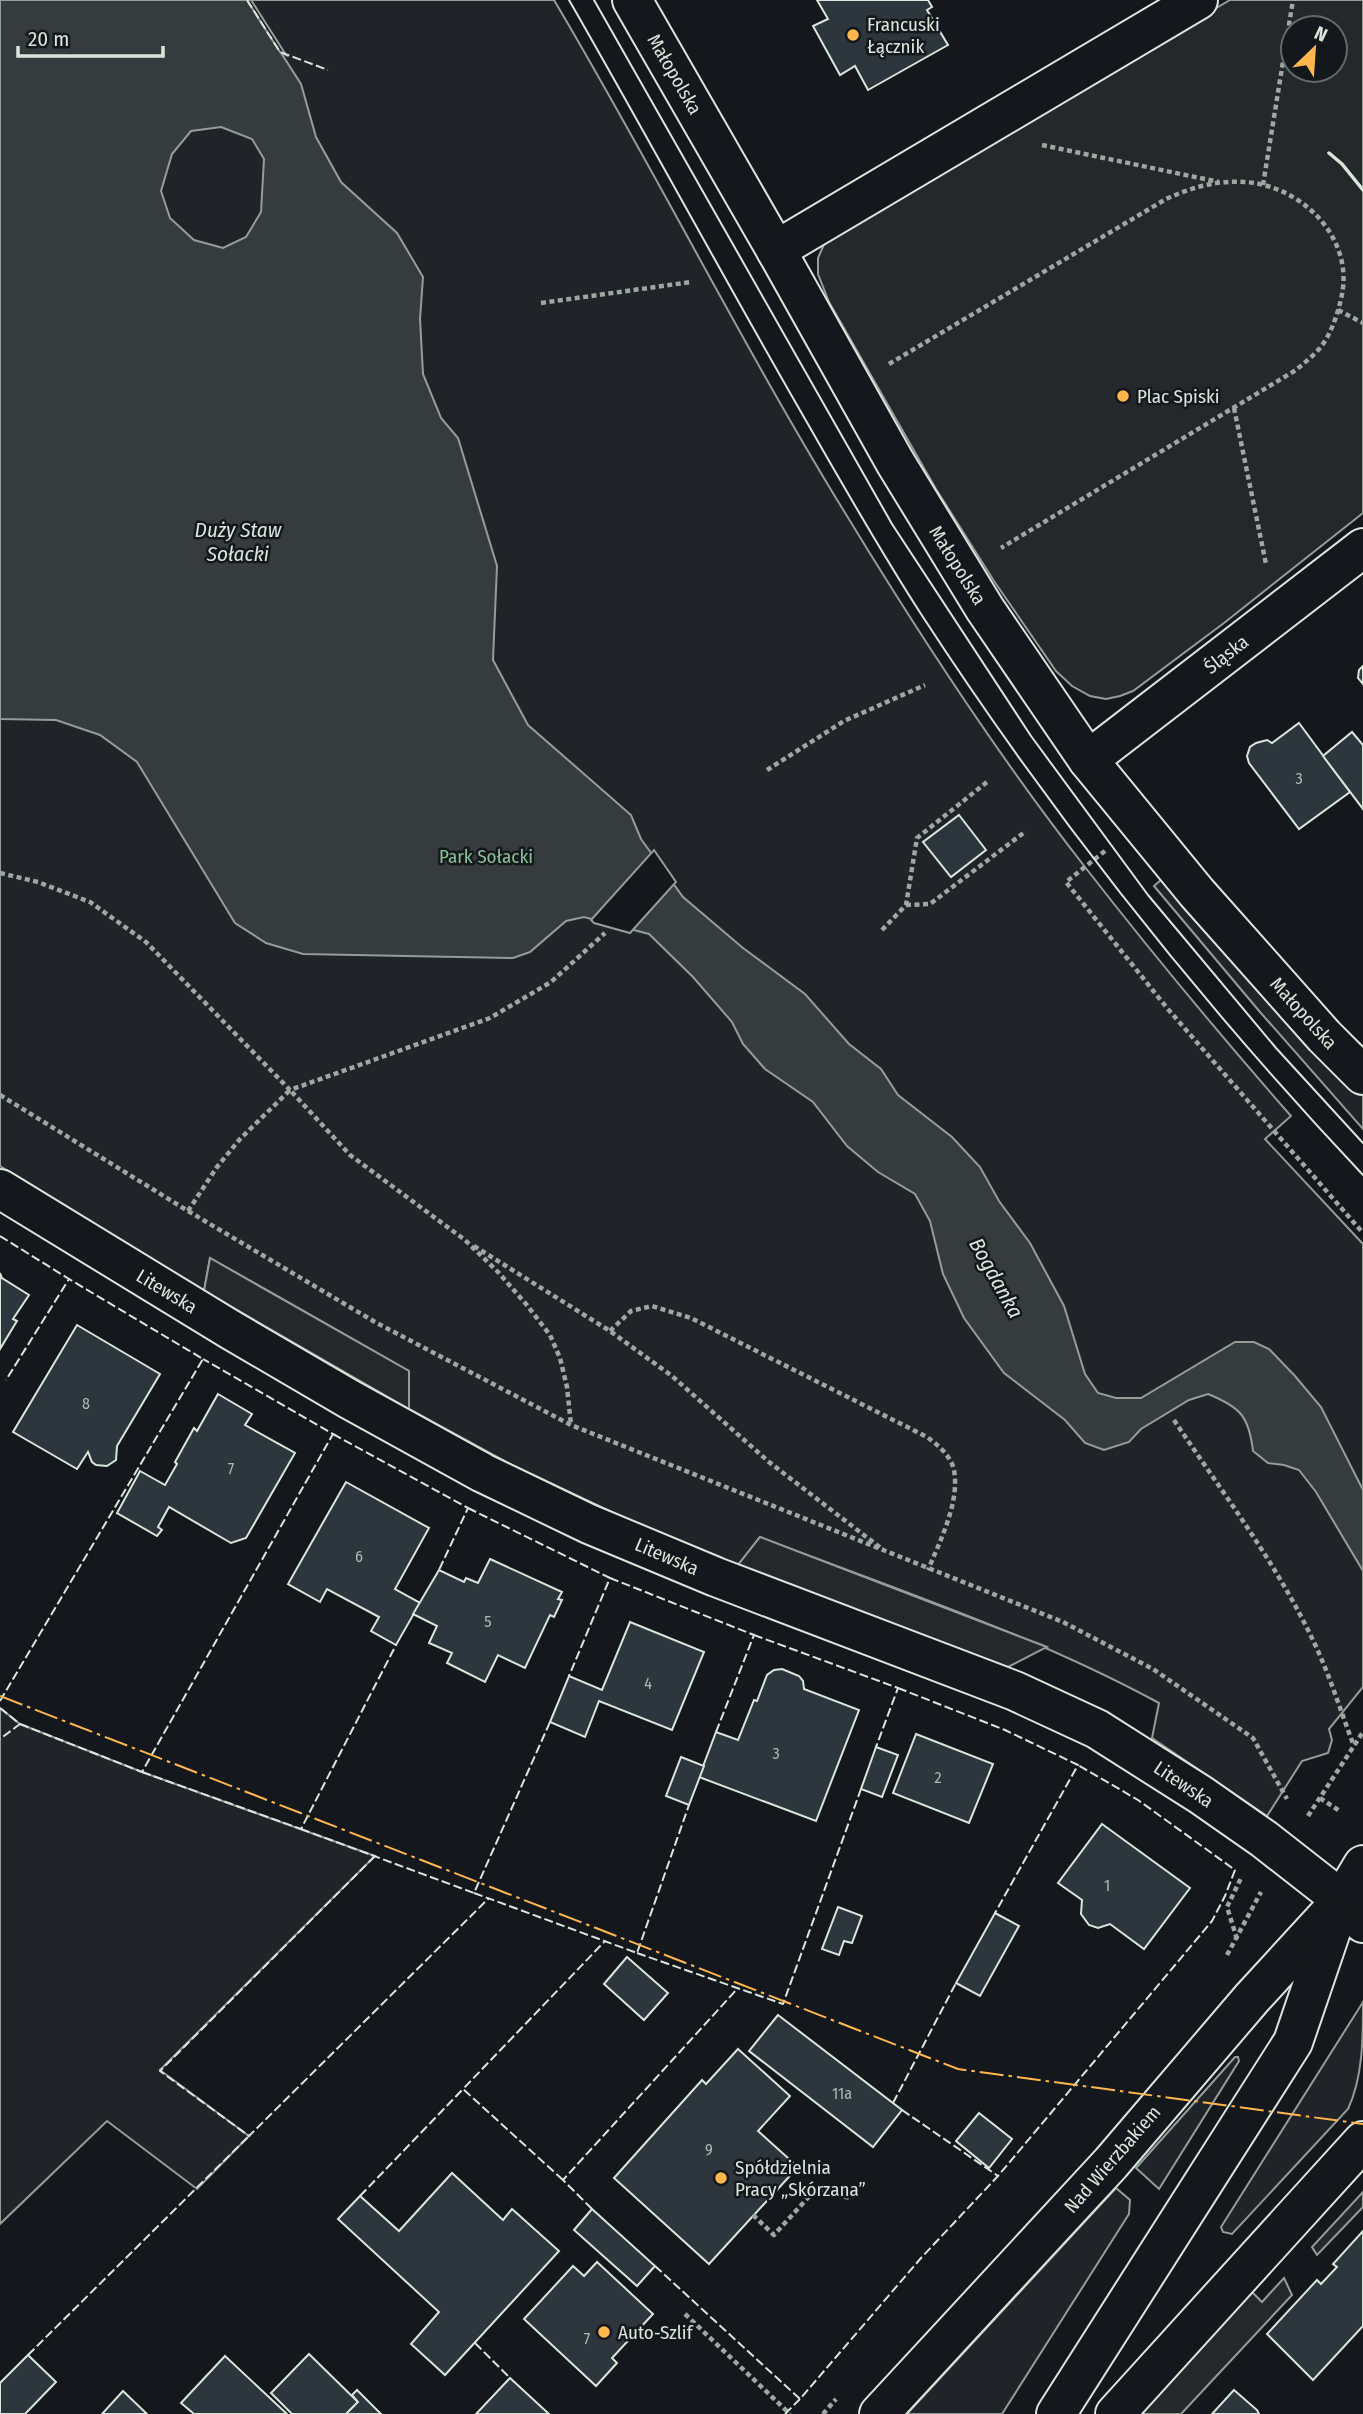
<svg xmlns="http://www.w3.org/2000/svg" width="1363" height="2414" font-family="'Fira Sans Condensed',sans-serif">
  <rect width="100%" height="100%" fill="#14181c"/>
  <g fill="#202428" stroke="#939e99" stroke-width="2">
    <path d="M0,0H554C655,170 743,347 847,516C920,636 998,756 1085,867C1151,952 1220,1035 1291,1116L1265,1139L1363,1244V1687L1329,1729L1332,1740L1328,1753L1302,1761L1267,1816L1152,1738L1159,1703C1032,1634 895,1589 760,1537L738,1565L616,1514L512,1465L409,1409V1371L210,1258L204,1291L0,1166Z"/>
    <path d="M1161,880L1306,1041L1363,1096V1129L1260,1012L1154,886Z"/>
    <path d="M0,1708L20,1724L142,1772L375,1856L160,2070L249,2136L197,2189L107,2121L0,2224Z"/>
    <path d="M1363,2002C1363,2038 1363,2077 1348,2109L1232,2234L1223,2232L1221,2227Z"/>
    <path d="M1235,2057H1238L1239,2061L1159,2189L1136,2168Z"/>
    <path d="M1116,2188L1130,2200L1129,2214L1002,2414H907Z"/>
  </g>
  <g fill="#24282b" stroke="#939e99" stroke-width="2" fill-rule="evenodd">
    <path d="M1230,0H1363V513L1224,623L1133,691L1120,696L1106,699L1090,696L1072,686L1056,671L994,581L936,489L829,302L818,274V258L825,242L834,234ZM1293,28H1335V70H1293Z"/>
    <path d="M210,1258L409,1371V1409L204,1291Z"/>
    <path d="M760,1537L1047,1647L1008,1667L738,1565Z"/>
    <path d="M1363,2192V2207L1317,2255L1312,2247Z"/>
    <path d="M1284,2278L1292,2295L1181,2414H1131L1247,2287L1262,2302Z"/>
  </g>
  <path fill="#363b3e" stroke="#939e99" stroke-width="2" fill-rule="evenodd" d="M0,0H247L301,84L316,137L341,182L397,233L423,277L420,319L423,374L441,418L458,438L497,566L493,660L528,725L631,815L641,839L683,897L743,948L805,994L849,1044L881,1069L898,1095L952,1137L980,1167L999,1201L1030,1243L1064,1306L1085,1374L1098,1393L1116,1398H1141L1235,1342H1254L1269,1349L1295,1376L1321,1407L1363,1490V1571L1316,1492L1299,1470L1284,1465L1268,1463L1253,1451C1249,1416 1240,1407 1208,1394L1189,1400L1141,1429L1129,1442L1104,1450L1085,1443L1065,1420L1004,1373L964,1318L943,1274L930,1221L915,1194L878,1172L847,1146L813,1102L765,1069L743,1044L732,1022L693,977L649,934L584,917L566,921L530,952L513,958L303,954L266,943L235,923L137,762L100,735L56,720L0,719ZM221,127L252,139L264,159L261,212L246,237L223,248L194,240L170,218L161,191L172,154L191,131Z"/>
  <g fill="#14181c" stroke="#939e99" stroke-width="2">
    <path d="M247,0H251L286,55L280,52Z"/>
    <path d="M654,850L676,882L630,933L594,923L591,920Z"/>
  </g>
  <g fill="#2c363c" stroke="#d8e6dc" stroke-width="2">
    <path d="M817,0H928L932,7L927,10L948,45L868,90L855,66L840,75L813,26L828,19Z"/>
    <path d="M1363,666V684L1358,678L1359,670Z"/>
    <path d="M1299,723L1350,792L1299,829L1249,763L1247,756L1250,747L1256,743L1267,740L1272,743Z"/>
    <path d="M1352,732L1363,745V809L1323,756Z"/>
    <path d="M959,815L986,850L951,877L923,842Z"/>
    <path d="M0,1273L2,1278L29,1295L13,1319L17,1321L0,1349Z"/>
    <path d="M77,1325L160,1374L117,1446L116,1460L107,1466L96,1465L92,1462L88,1452L77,1469L13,1432Z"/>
    <path d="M218,1394L252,1414L245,1425L295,1453L246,1538L231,1543L169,1507L158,1527L162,1530L157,1536L117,1513L140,1471L165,1485L177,1464L175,1462L194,1428L197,1431Z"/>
    <path d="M346,1482L429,1528L395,1589L420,1603L396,1645L371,1631L379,1617L327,1589L320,1602L288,1584Z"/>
    <path d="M490,1559L562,1592L558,1599L562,1600L554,1617L550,1615L525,1668L498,1655L485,1682L447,1663L452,1653L429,1643L437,1626L413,1614L439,1570L464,1582L466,1578L478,1583Z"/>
    <path d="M630,1622L704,1652L672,1730L599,1701L585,1737L550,1722L569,1676L602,1690Z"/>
    <path d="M782,1669L799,1676L803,1681L804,1689L859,1710L816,1821L699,1777L716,1732L738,1740L754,1700L757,1701L767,1675L774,1670Z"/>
    <path d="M916,1734L993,1764L969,1823L893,1793Z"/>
    <path d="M876,1747L898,1755L882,1797L861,1789Z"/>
    <path d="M681,1757L704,1766L689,1805L666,1796Z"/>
    <path d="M1102,1824L1190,1888L1144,1949L1110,1924L1098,1928L1089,1925L1081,1914L1082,1900L1058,1883Z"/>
    <path d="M838,1907L862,1916L852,1943L844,1941L839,1955L822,1949Z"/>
    <path d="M995,1913L1019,1926L980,1996L956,1983Z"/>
    <path d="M627,1957L668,1993L644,2020L604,1984Z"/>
    <path d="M778,2015L902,2110L873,2147L749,2051Z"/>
    <path d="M738,2049L790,2096L758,2131L798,2167L709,2264L614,2178L702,2080L706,2084Z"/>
    <path d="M979,2113L1012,2139L989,2168L956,2141Z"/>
    <path d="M452,2173L503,2220L512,2209L559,2251L445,2375L411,2344L439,2312L338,2219L360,2196L399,2231Z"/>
    <path d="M592,2209L655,2266L637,2286L574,2230Z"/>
    <path d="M1363,2231V2326L1313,2380L1267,2334L1317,2280L1321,2284L1337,2267L1333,2264Z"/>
    <path d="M597,2262L653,2314L612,2358L617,2363L596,2386L524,2319L573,2266L584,2276Z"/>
    <path d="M309,2354L358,2402L346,2414H292L271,2393Z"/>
    <path d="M28,2355L56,2382L25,2414H0V2383Z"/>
    <path d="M225,2356L287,2414H194L181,2403Z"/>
    <path d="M510,2378L549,2414H476Z"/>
    <path d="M357,2390L381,2414H346L358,2402L352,2395Z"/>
    <path d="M1234,2390L1257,2410L1259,2414H1212Z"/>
    <path d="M123,2391L147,2414H102Z"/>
  </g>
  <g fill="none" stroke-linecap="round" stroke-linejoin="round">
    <defs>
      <g id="minor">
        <path d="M632,0L776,250L895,462L985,609L1088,760L1197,893L1324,1036L1363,1075"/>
        <path d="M776,250L1198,0"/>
        <path d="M1088,760L1363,548"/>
        <path d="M0,1189L231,1330L349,1399L483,1473L589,1524L716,1577L1015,1691L1097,1729L1201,1795L1264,1839L1342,1900L1363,1923"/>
        <path d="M879,2414L1111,2163L1252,1998L1342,1900L1363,1865"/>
        <path d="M1056,2414L1293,2042L1336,1916"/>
        <path d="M1115,2414L1363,2141"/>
      </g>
    </defs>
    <use href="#minor" stroke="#d8e6dc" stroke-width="42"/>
    <g stroke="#9da8a2" stroke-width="4.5" stroke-dasharray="5 3.5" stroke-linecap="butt">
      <path d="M1042,145L1219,182"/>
      <path d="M1263,185L1293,0"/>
      <path d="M541,303L691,282"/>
      <path d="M1338,310L1363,323"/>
      <path d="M889,364L1166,199C1190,188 1216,180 1244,182C1302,185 1356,239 1341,299C1337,316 1331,334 1320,348C1313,356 1304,363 1296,370L1001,548"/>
      <path d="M1234,408L1266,564"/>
      <path d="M767,770L844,721L925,685"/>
      <path d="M1105,851L1066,882L1167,1008L1363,1233"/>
      <path d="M0,873L38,882L90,902L146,942L290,1090L490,1018L551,982L605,933"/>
      <path d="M906,905L930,904L1026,831"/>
      <path d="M882,930L906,905L917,838L987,782"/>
      <path d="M0,1095L188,1211L375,1322L571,1425L1063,1622L1153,1669L1253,1738L1287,1799"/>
      <path d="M188,1211L217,1167L240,1139L290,1090L350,1155L465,1240L498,1272L526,1304L550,1335L560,1358L567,1387L571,1425"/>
      <path d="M474,1246L610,1331L672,1376L769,1462L882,1549"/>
      <path d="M610,1331L631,1311L652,1306L691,1318L927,1437C938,1445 951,1456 954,1470C960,1502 940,1541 928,1570"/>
      <path d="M1174,1420C1224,1495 1281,1569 1318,1651C1332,1682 1342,1715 1354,1746"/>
      <path d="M1320,1798L1341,1812"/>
      <path d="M1308,1816L1363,1732"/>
      <path d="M1237,1939L1227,1907L1242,1876"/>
      <path d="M1227,1955L1261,1892"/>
      <path d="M753,2215L774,2235L814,2191L851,2198"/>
      <path d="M685,2314L790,2414"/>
      <path d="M823,2414L836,2399"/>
    </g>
    <use href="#minor" stroke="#14181c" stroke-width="38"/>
    <g stroke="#d8e6dc" stroke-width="2">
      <path d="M569,0C646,134 720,271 797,405C837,475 877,546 921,614C1051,814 1199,1001 1363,1175"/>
      <path d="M594,0L892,524L1031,736L1148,895L1276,1048L1363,1143"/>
    </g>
    <g stroke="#d8e6dc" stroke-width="2" stroke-dasharray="9 3.5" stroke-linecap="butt">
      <path d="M247,0L280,52L328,70"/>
      <path d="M0,1236L69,1279L6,1380"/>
      <path d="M333,1434L468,1508L439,1570"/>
      <path d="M468,1508L610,1578L569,1676"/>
      <path d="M610,1578L754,1635L716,1732"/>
      <path d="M754,1635L898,1688L876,1747"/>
      <path d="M898,1688L1005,1730L1078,1765L995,1913"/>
      <path d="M0,1701L203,1359L69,1279"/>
      <path d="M0,1708L20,1724L0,1739"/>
      <path d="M20,1724L142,1772L333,1434L203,1359"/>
      <path d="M142,1772L301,1829L396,1645"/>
      <path d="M301,1829L474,1893L550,1722"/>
      <path d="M375,1856L160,2071L249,2136L489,1898"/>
      <path d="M474,1893L637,1953L689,1805"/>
      <path d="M637,1953L783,2004L861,1789"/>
      <path d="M893,2103L956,1983"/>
      <path d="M902,2110L998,2176"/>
      <path d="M563,2180L463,2089L605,1941"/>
      <path d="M360,2196L463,2089"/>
      <path d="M592,2209L563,2180L738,1988"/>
      <path d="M655,2266L800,2399L921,2258L998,2176L1212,1921L1225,1896L1235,1870L1138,1800L1078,1765"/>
      <path d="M475,2343L510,2378"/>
      <path d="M28,2355L249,2136"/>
      <path d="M785,2414L800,2399"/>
    </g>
    <path stroke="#d8e6dc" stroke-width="3.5" d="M1329,153L1342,164L1363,190"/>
    <path stroke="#ffb74d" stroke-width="2" stroke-dasharray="24 5 3.5 5" stroke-linecap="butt" d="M0,1696L958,2069L1363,2124"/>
  </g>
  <g fill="#ffb74d" stroke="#14181c" stroke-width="2.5">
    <circle cx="853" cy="35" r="7"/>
    <circle cx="1123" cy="396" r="7"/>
    <circle cx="721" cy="2178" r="7"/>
    <circle cx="604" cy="2332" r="7"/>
  </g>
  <g text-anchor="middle" stroke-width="5" stroke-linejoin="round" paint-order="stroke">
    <g font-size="16" fill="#adbab4">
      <text x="1299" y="784">3</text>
      <text x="86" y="1409">8</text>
      <text x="231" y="1474">7</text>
      <text x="359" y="1562">6</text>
      <text x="488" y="1627">5</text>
      <text x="648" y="1689">4</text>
      <text x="776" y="1759">3</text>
      <text x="938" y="1783">2</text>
      <text x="1107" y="1891">1</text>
      <text x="842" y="2099">11a</text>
      <text x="709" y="2155">9</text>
      <text x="587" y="2344">7</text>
    </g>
    <g font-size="19" fill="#d8e6dc" stroke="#14181c" text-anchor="start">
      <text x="867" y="31">Francuski<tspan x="867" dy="22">Łącznik</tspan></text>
      <text x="1137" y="403">Plac Spiski</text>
      <text x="735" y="2174">Spółdzielnia<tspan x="735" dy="22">Pracy „Skórzana”</tspan></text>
      <text x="618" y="2339">Auto-Szlif</text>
    </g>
    <g font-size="19" fill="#d8e6dc" stroke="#14181c">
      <text transform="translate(675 74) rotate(60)" y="7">Małopolska</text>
      <text transform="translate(958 565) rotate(58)" y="7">Małopolska</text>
      <text transform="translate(1226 654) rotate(-38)" y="7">Śląska</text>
      <text transform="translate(1304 1013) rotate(48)" y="7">Małopolska</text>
      <text transform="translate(167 1291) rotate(31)" y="7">Litewska</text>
      <text transform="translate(667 1556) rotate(23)" y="7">Litewska</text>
      <text transform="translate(1184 1784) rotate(34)" y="7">Litewska</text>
      <text transform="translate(1112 2159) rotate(-49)" y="7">Nad Wierzbakiem</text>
    </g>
    <g font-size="19" fill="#8ac095" stroke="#14181c">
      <text x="486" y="863">Park Sołacki</text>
    </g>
    <g font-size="21" font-style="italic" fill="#d8e6dc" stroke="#14181c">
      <text x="238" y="537">Duży Staw<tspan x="238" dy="24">Sołacki</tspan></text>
      <text transform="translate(996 1278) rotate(61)" y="7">Bogdanka</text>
    </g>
  </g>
  <g transform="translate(1314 49) rotate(25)"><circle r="33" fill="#14181c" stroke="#626a69" stroke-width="2"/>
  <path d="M0-5L12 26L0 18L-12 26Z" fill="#ffb74d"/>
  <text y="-10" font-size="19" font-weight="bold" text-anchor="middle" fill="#d8e6dc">N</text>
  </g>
  <path d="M18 46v10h145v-10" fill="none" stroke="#d8e6dc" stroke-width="3.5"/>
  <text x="28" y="46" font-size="21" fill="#d8e6dc" stroke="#14181c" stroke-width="5" paint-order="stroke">20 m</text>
</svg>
